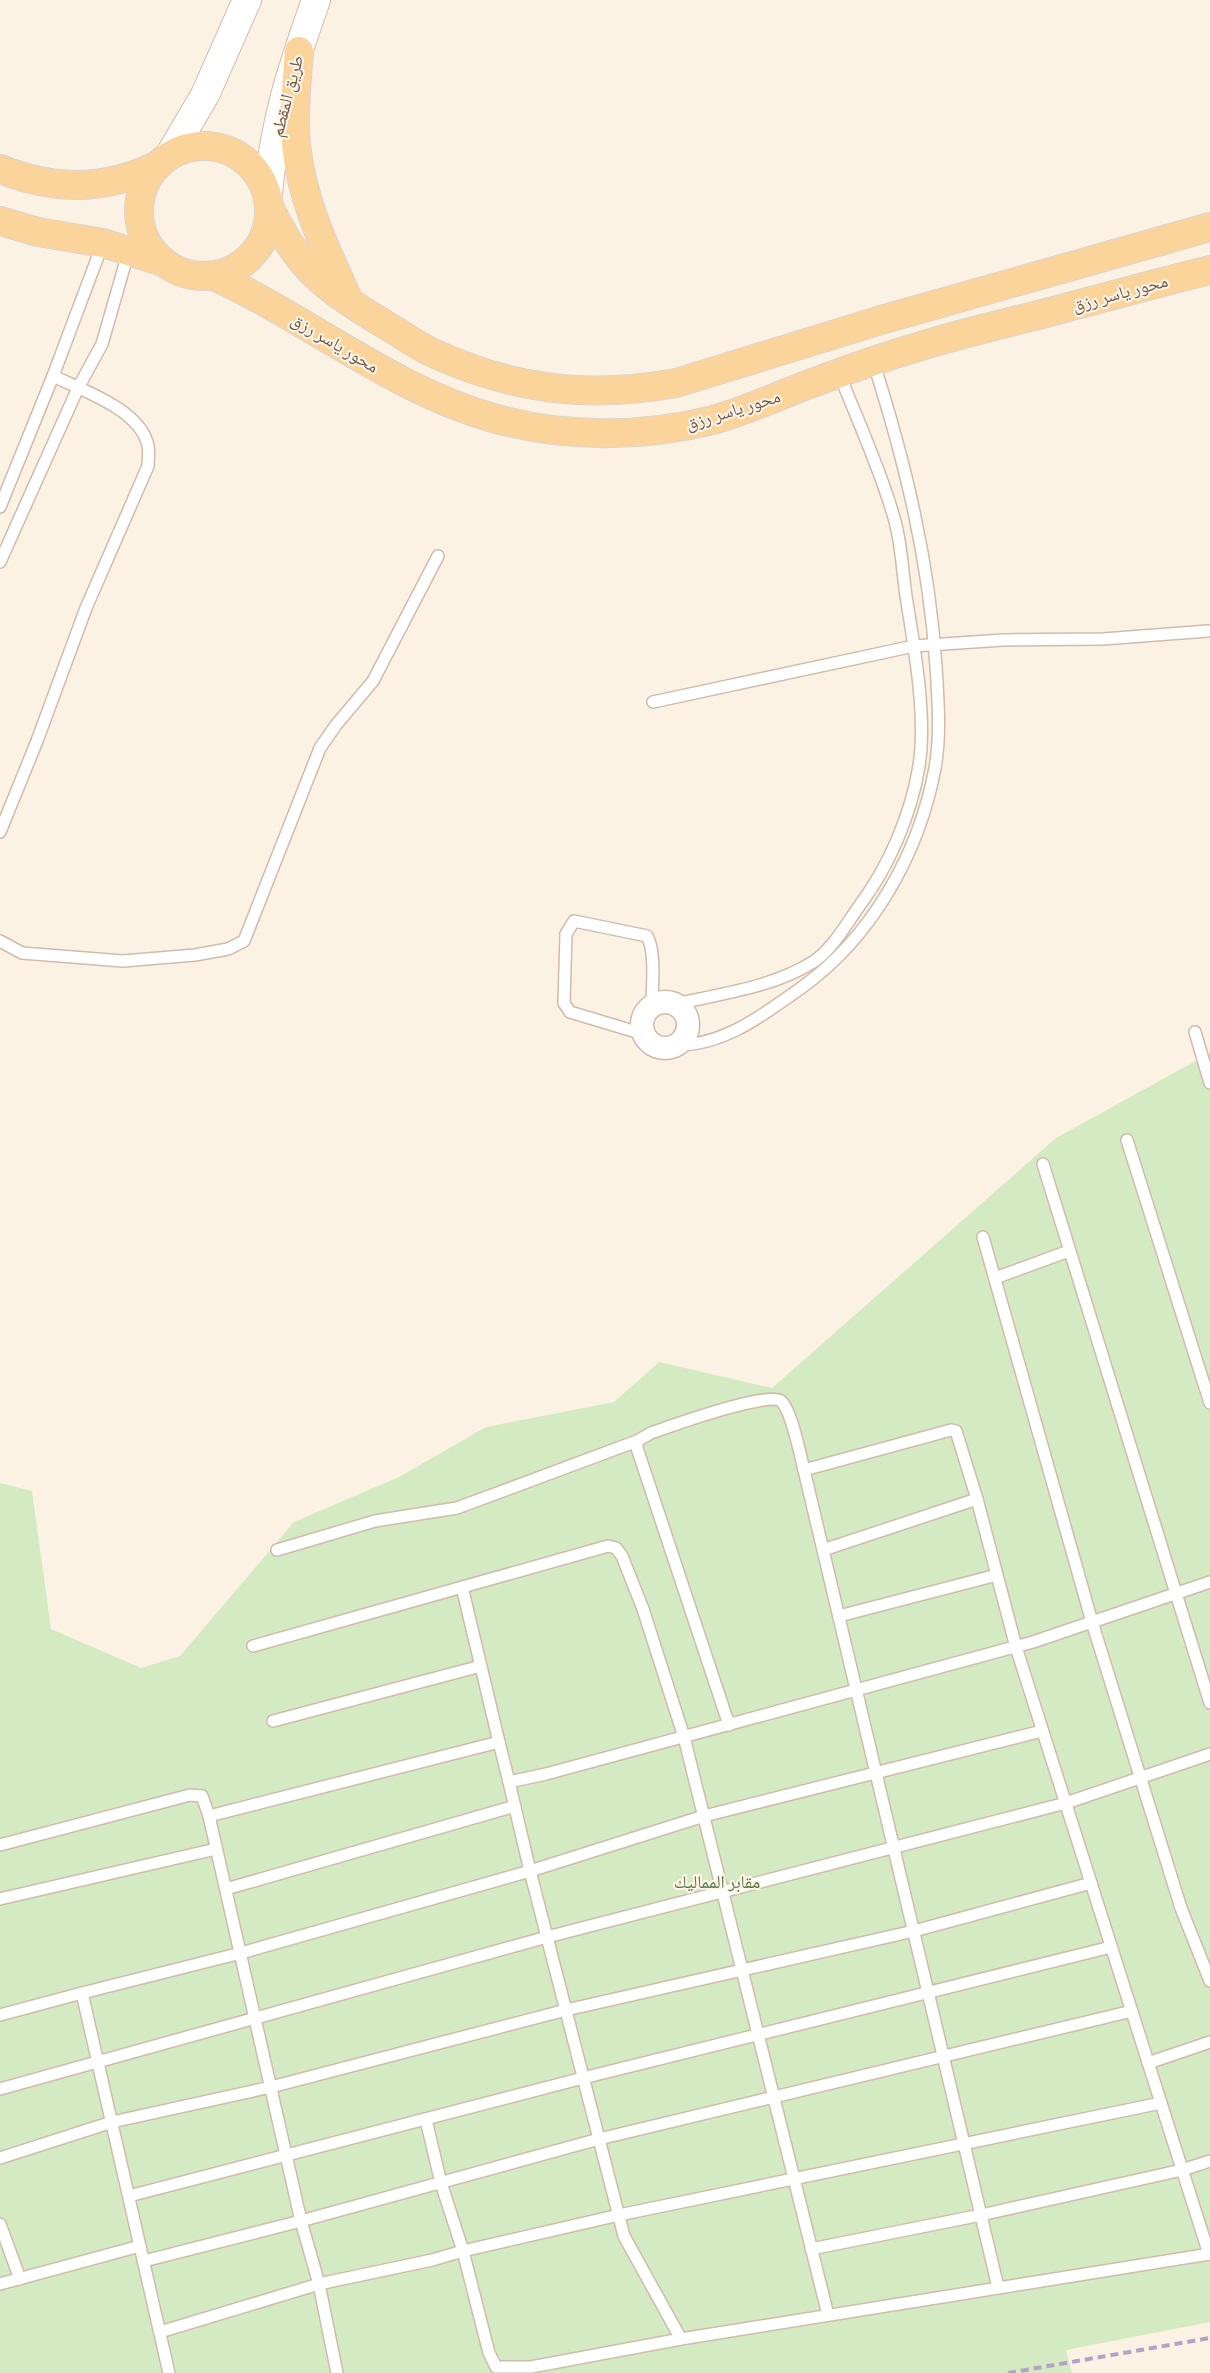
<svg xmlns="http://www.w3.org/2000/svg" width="1210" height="2373" font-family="'Source Sans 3','Noto Naskh Arabic',sans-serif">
  <rect width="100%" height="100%" fill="#fcf2e4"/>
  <path fill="#d4eac2" d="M1210,1053V2322L1066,2350L1072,2373H0V1483L32,1491L51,1629L141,1668L180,1656L294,1522L399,1477L486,1427L614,1402L659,1362L772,1388L1056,1138Z"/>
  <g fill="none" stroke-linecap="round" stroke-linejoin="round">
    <defs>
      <g id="lane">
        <path d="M0,507L53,376L103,243"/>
        <path d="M0,562L78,388L102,344L129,250"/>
        <path d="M653,702L914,646L1003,640L1103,639L1208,631"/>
        <path d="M0,832L37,741L86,608L148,466C148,459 150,449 147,442C137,409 82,390 53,376"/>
        <path d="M0,941L22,953L123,961L195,955L228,949L244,941L320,748L336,725L373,681L438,556"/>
        <path d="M676,1004C720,994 774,987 813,962C833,949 846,924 860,905C889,866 911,815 919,766C927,716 914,646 906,596C902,568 901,538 892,511C878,464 857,419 839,373"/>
        <path d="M1195,1032L1210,1083"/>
        <path d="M643,1034L570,1012L564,1003L566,934L574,921L647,936C656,951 652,987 652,1005"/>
        <path d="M678,1045C725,1045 764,1014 801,988C872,937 919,854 935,768C941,735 938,699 936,666C929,560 905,461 873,361"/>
        <path d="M1127,1140L1210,1403"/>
        <path d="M1043,1164L1210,1703"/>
        <path d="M983,1237L1092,1622L1181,1908L1210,1981"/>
        <path d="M995,1278L1069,1251"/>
        <path d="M804,1470L951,1430L956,1431L977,1499"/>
        <path d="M277,1550L375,1521L457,1508L637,1441"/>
        <path d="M823,1550L977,1499L1016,1647L1209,2254"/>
        <path d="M462,1587L499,1742"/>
        <path d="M839,1616L997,1575"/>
        <path d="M253,1646L608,1546L616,1548L622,1556L643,1609L684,1737L828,2315"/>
        <path d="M273,1721L481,1666"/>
        <path d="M729,1725L637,1448V1441L651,1433C671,1426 768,1391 781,1401C792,1411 800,1455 804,1470L998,2287"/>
        <path d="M209,1816L499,1742L509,1782"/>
        <path d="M0,1845L190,1795L202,1796L209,1816L301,2221L319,2284L432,2260L463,2251L489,2353L496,2367H531L681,2339L1210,2254"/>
        <path d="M226,1889L515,1806"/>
        <path d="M0,1899L216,1849"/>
        <path d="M0,2015L82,1993"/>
        <path d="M1148,2063L1210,2042"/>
        <path d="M0,2089L547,1937L1066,1803L1210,1754"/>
        <path d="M426,2120L441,2183L463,2251L619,2215L1161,2103"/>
        <path d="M0,2158L112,2122L271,2087L566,2010L914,1931L1091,1883"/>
        <path d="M129,2196L583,2078L1111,1947"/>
        <path d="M0,2224L20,2279"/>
        <path d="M811,2249L981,2215L1182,2170L1210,2161"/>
        <path d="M144,2261L301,2221L599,2139L1132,2011"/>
        <path d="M0,2284L140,2246"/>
        <path d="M160,2332L319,2284L337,2373"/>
        <path d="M681,2339L624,2236L530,1871L509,1782L546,1774L1033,1642L1210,1582"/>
        <path d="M169,2373L82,1993L241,1953L530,1871L704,1816L1042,1731"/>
      </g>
      <circle id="street" cx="665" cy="1025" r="23"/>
      <g id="secondary">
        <path d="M169,156L205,95L247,0"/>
        <path d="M268,194C274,121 292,68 316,0"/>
      </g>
      <g id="primary">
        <path d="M299,51C297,81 293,112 296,143C301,200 326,250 349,301"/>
        <circle cx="204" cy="211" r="65"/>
        <path d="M0,169C55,191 104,191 158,165"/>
        <path d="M270,208C298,270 327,289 384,324C400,333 416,345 433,353C514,390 588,399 676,383L881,320L1210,227"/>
        <path d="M0,221L38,232L103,243L163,262"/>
        <path d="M214,276C310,320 391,389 493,418C564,438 641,438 713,420C745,411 776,397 807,385C844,371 880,358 918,347C965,332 1013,322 1061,309C1111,296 1160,282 1210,270"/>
      </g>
    </defs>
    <use href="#lane" stroke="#d0bbad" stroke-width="14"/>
    <use href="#street" stroke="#d0bbad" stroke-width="25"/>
    <use href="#secondary" stroke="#d3baaa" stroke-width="30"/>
    <use href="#primary" stroke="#dbd3d0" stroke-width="30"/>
    <use href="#lane" stroke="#fff" stroke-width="11"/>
    <use href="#street" stroke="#fff" stroke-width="22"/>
    <use href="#secondary" stroke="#fff" stroke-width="28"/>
    <use href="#primary" stroke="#fbd49c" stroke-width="28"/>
    <path stroke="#b4a2c6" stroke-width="4" stroke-dasharray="8 5" stroke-linecap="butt" d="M1008,2373L1210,2338"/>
  </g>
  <g text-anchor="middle" stroke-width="4" stroke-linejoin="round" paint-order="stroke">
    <g font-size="18" fill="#755749" stroke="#fff6ea">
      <text transform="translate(287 96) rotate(-75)" y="6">طريق المقطم</text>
      <text transform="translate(1120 293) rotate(-15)" y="6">محور ياسر رزق</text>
      <text transform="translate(335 343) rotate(31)" y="6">محور ياسر رزق</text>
      <text transform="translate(733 410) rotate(-17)" y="6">محور ياسر رزق</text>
    </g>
    <g font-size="18" fill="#547a42" stroke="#fff6ea">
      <text x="717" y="1888">مقابر المماليك</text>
    </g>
  </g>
</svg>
